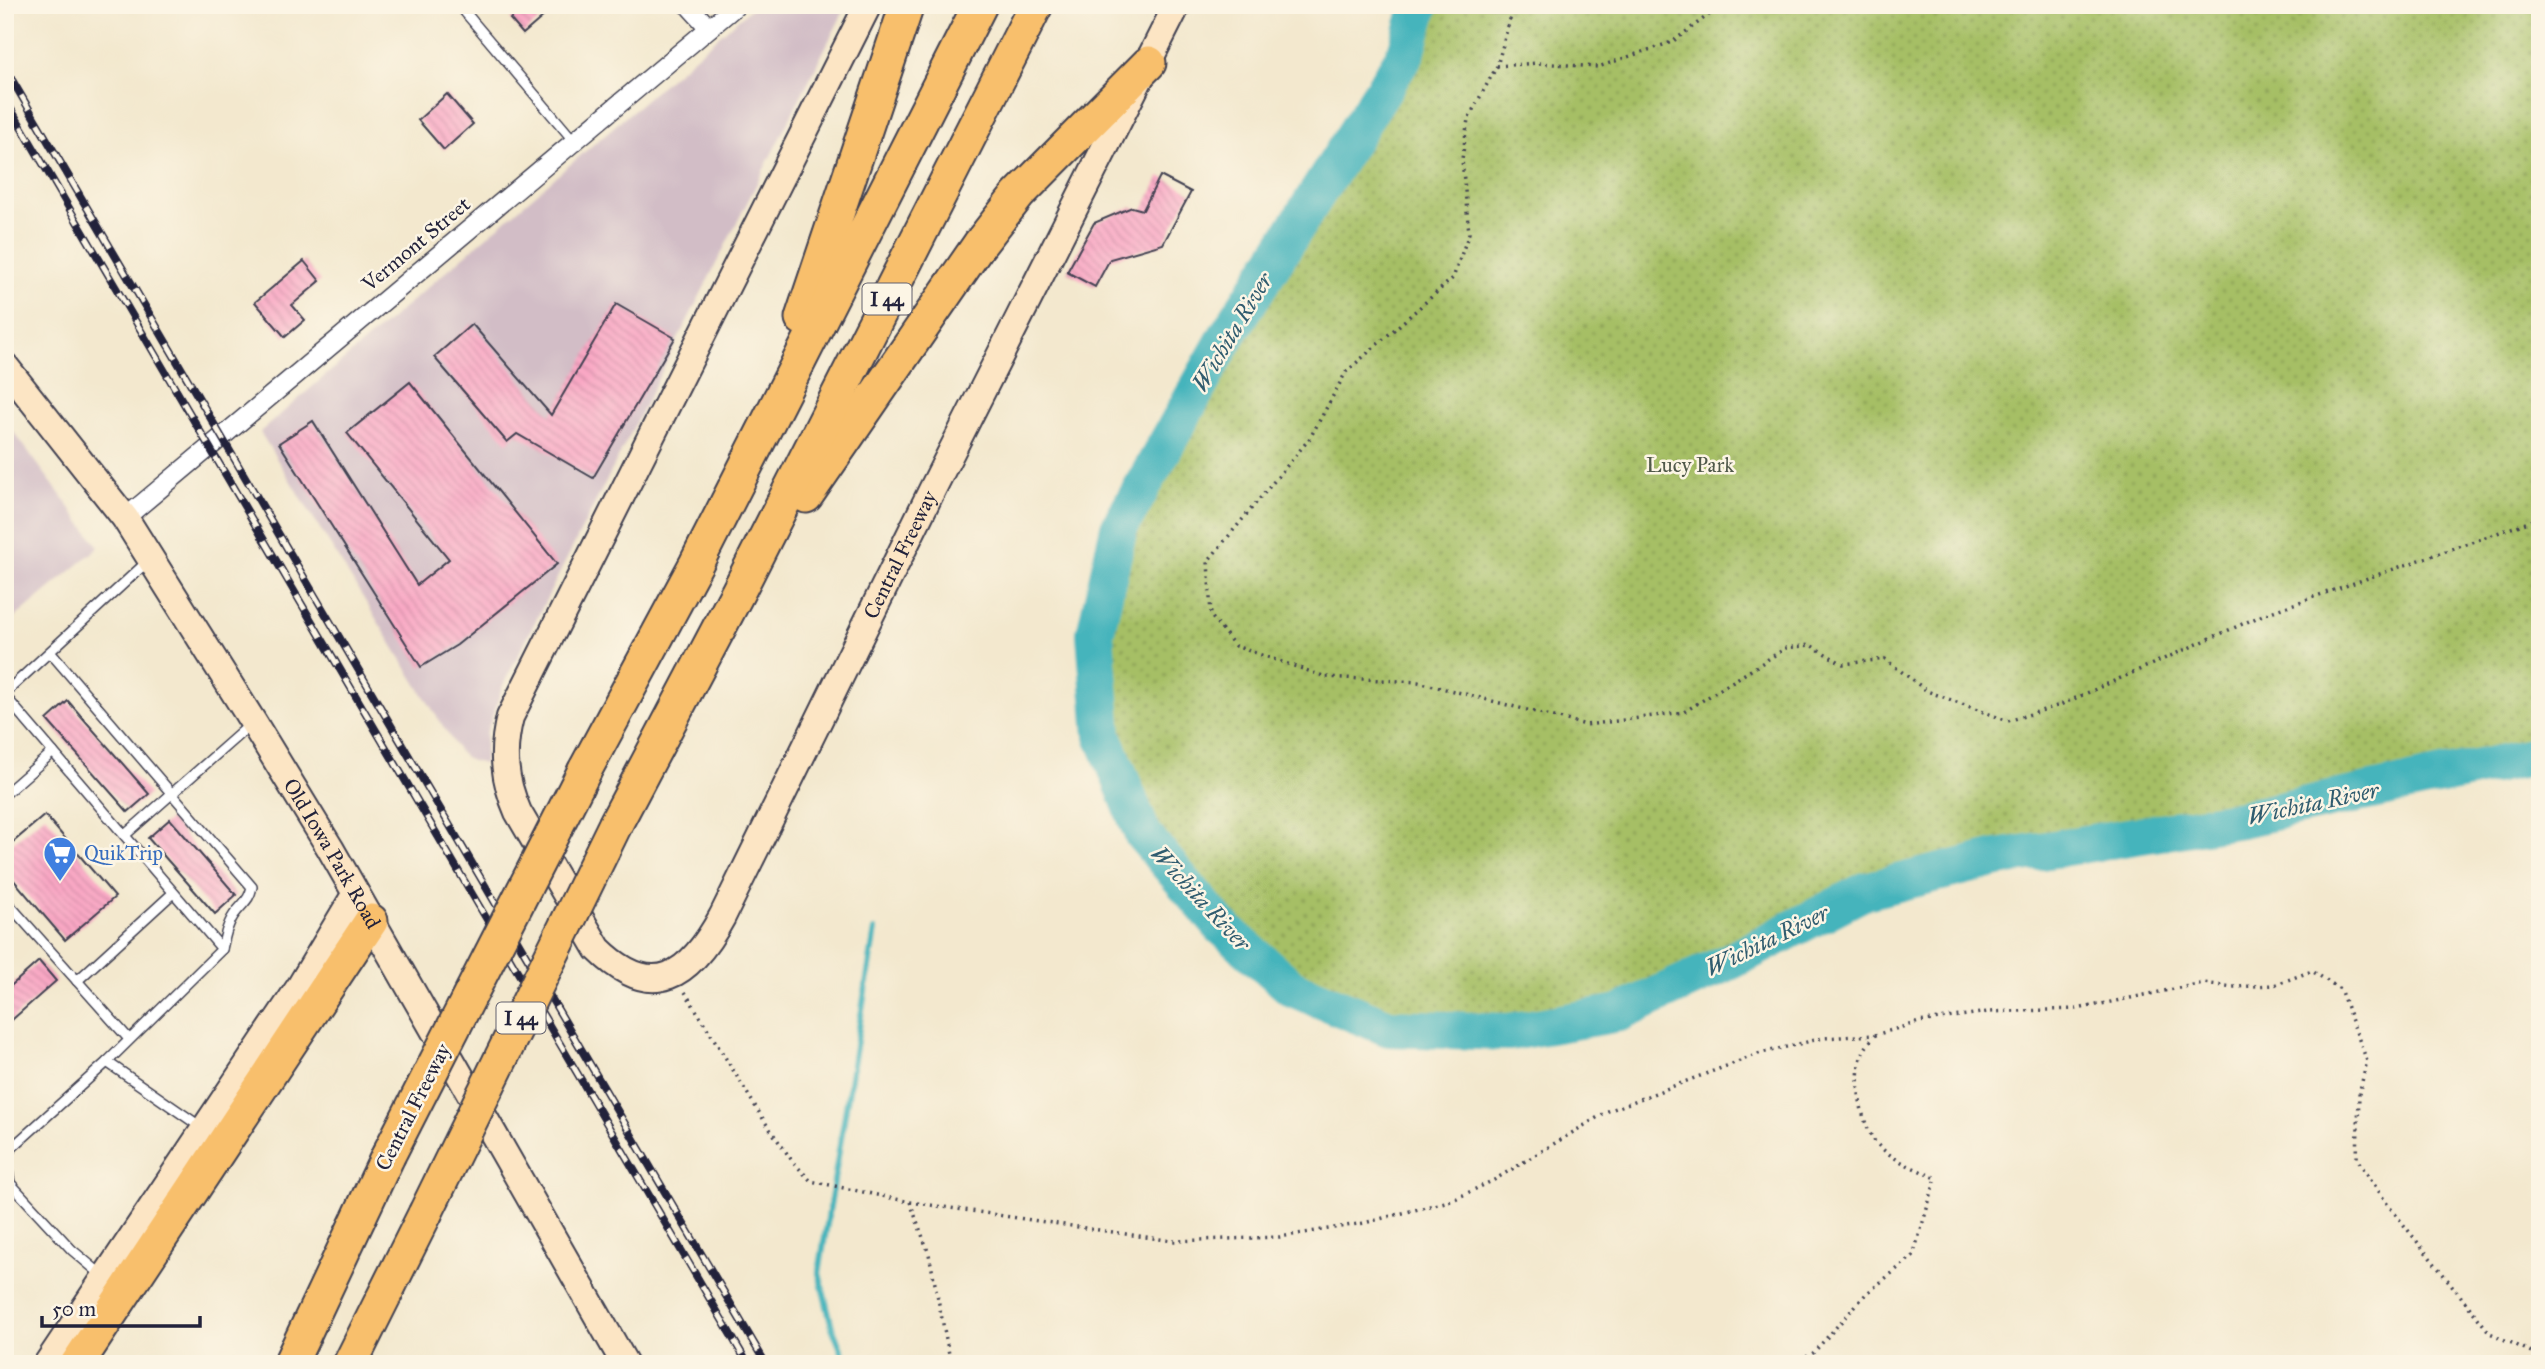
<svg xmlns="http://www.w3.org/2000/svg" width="2545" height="1369" font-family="'IM FELL Great Primer',serif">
  <defs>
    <pattern id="park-dots" width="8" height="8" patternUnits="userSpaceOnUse" patternTransform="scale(1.75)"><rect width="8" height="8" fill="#a6bf65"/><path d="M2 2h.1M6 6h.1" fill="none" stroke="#879b54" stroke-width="1.8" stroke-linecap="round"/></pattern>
    <pattern id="building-back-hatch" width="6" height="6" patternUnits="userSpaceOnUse" patternTransform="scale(1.75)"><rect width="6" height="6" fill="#f9a7c4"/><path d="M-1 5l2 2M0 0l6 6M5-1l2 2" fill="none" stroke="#d58fa9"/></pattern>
  </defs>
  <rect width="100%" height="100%" fill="#fcf5e5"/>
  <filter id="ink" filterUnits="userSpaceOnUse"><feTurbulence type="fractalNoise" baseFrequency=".0143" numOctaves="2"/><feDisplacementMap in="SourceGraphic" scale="14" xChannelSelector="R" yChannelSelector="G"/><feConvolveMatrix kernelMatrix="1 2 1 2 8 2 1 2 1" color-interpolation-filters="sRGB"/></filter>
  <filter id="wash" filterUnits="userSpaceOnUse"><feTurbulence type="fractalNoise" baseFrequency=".00686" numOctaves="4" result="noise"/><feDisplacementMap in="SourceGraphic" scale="28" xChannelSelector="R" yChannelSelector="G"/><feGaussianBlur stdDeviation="1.57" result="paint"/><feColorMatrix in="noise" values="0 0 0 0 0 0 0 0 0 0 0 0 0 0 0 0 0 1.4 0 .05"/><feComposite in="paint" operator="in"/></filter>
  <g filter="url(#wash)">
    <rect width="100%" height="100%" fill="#f3e8ce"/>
    <g fill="#d2bdc6">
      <path d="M755,5H847L503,685L486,734L484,764L469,760L459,752L260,432Z"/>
      <path d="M5,420L99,547L5,626Z"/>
    </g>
    <path fill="url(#park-dots)" stroke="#647050" stroke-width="2" d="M1420,5H2540V755L2241,819L1997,858L1865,891L1733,960L1619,1013L1509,1032L1389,1028L1292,988L1221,926L1143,835L1103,735L1095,634L1119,528L1227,336L1406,54Z"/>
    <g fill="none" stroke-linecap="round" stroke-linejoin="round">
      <path stroke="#45b4bc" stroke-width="6" d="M847,1364L832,1327L819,1273L875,930"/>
      <path stroke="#45b4bc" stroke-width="38" d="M1420,5L1406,53L1227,336L1119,528L1095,634L1103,735L1143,835L1221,926L1292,988L1389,1028L1509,1032L1619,1013L1733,960L1865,891L1997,858L2241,819L2540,755"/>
    </g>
    <g id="blocks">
      <g fill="url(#building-back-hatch)">
        <path d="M525,5H536L545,15L523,34L510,19Z"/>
        <path d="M447,94L473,124L444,150L418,120Z"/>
        <path d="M1160,176L1191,192L1163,244L1110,259L1095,287L1067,272L1094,223L1132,207L1143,210Z"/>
        <path d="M304,261L320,281L292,305L305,320L285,337L255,302Z"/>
        <path d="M616,304L675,338L593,478L517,434L507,442L434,357L472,324L551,415Z"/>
        <path d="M410,382L557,564L457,645L421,667L279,443L313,421L417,585L449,559L347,433Z"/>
        <path d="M68,701L149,794L128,812L47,720Z"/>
        <path d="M45,815L115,897L65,940L5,870V849Z"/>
        <path d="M170,819L236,895L215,914L148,838Z"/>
        <path d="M39,961L56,981L5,1026V991Z"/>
      </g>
    </g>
  </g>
  <g filter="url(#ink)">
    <use href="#blocks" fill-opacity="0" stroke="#414051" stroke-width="2"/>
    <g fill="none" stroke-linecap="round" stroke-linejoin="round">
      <defs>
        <g id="service">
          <path d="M459,5L574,141"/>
          <path d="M50,652L252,887C249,900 245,901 237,911C228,921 225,936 222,949L107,1062L201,1127"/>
          <path d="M5,693L148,561"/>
          <path d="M5,696L222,949"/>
          <path d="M5,794L53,752"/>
          <path d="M125,835L252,723"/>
          <path d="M5,900L128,1038"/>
          <path d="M77,981L173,893"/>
          <path d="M5,1153L10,1183L72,1250L103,1276"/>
          <path d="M6,1153L107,1062"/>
        </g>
        <g id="minor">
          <path d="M688,5L709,28"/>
          <path d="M125,518L737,5"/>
        </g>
        <g id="secondary">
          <path id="s1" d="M868,5L510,717C501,752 504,780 518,812L598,949C653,1003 690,976 722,917L933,488L1177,5"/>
          <path id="s2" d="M5,366L125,518L253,722L330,848L625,1364"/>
          <path d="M47,1364L301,985L355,895"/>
        </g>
        <g id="motorway">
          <path d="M802,318L907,5"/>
          <path d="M806,496L979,245L1018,195L1149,63"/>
          <path d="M585,770L696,564L980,5"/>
          <path d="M616,823L738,592L1036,5"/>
          <path d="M77,1364L371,921"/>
          <path d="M290,1364L388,1156"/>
          <path d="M350,1364L425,1214"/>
        </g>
      </defs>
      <use href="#service" stroke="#414051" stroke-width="12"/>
      <use href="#minor" stroke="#414051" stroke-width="21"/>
      <use href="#secondary" stroke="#414051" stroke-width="30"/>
      <use href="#motorway" stroke="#414051" stroke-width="37"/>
      <g stroke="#414051" stroke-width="3.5" stroke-dasharray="2 5" stroke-linecap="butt">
        <path d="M1514,5L1497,66L1468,119L1462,159L1469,233L1453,278L1346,372L1310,438L1208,561L1211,616L1235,646L1326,677L1418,682L1586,725L1684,712L1786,648L1810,645L1843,664L1885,659L1927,691L2008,721L2060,705L2265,614L2540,518"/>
        <path d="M1497,66L1538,63L1598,67L1672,42L1722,5"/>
        <path d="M685,992L765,1122L793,1162L811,1181L910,1202L1173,1241L1280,1237L1364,1223L1453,1200L1494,1180L1608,1111L1758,1054L1823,1038L1875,1035L1919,1022L1988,1012L2077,1009L2203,983L2233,987L2274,985L2312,971L2340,989L2367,1061L2359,1094L2357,1159L2388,1205L2490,1333L2540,1356"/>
        <path d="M910,1202L929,1254L951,1364"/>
        <path d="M1794,1364L1813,1353L1866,1294L1913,1256L1936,1178C1916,1169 1895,1161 1879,1146C1861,1129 1852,1075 1863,1053C1866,1046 1871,1041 1875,1035"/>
      </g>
      <use href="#service" stroke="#fff" stroke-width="9"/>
      <use href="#minor" stroke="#fff" stroke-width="18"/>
      <use href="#secondary" stroke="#fce5c4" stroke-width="26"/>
      <use href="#motorway" stroke="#f8bf6c" stroke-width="33"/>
      <defs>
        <g id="rail">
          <path d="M5,68L766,1364"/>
          <path d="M5,99L748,1364"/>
        </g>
      </defs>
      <use href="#rail" stroke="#22223b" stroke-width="8"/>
      <use href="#rail" stroke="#fcf5e5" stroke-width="5" stroke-dasharray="16" stroke-linecap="butt"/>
      <defs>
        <g id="motorway-bridge">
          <path d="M388,1156L585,770"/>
          <path d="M425,1214L616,823"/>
        </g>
      </defs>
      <use href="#motorway-bridge" stroke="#414051" stroke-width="37" stroke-linecap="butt"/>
      <use href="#motorway-bridge" stroke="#f8bf6c" stroke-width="33"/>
    </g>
  </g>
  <defs>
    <symbol id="supermarket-pin" viewBox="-11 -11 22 30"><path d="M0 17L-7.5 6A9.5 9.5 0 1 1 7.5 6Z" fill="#3f7fe0" stroke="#fcf5e5"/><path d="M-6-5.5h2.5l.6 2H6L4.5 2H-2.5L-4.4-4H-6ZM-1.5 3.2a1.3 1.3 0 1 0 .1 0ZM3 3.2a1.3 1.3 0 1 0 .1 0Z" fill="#fff"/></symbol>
  </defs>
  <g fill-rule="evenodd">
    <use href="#supermarket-pin" x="41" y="834" width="38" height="52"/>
  </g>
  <g text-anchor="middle" stroke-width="5" stroke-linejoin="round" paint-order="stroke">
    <g fill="#fcf5e5" stroke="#63616e" stroke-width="2">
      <rect x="862.5" y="283.5" width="49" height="31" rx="5"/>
      <rect x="496.5" y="1002.5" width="49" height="31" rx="5"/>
    </g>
    <g font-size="19" font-weight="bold" fill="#22223b">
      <text x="887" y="306">I 44</text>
      <text x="521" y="1025">I 44</text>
    </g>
    <g font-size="21" fill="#22223b" stroke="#fcf5e5">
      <text transform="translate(416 244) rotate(-40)" y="7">Vermont Street</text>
      <text dy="7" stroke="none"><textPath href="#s1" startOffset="1617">Central Freeway</textPath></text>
      <text dy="7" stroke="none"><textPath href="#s2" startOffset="588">Old Iowa Park Road</textPath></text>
      <text transform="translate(413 1107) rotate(-63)" y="7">Central Freeway</text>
    </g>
    <g font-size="21" fill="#50594a" stroke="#fcf5e5">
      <text x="1690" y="472">Lucy Park</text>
    </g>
    <g font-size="21" fill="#366cbe" stroke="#fcf5e5" text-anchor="start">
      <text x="84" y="860">QuikTrip</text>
    </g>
    <g font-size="23" font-style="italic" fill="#305c6f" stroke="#fcf5e5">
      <text transform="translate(1232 332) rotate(-59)" y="8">Wichita River</text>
      <text transform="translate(2313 803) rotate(-12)" y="8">Wichita River</text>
      <text transform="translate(1201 898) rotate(47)" y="8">Wichita River</text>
      <text transform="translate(1767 940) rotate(-26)" y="8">Wichita River</text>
    </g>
  </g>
  <rect width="2545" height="1369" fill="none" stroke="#fcf5e5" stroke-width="28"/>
  <path d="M42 1316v10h158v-10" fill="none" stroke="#22223b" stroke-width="3.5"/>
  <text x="52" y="1316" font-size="21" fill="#22223b" stroke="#fcf5e5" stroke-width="5" paint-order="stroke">50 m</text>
</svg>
